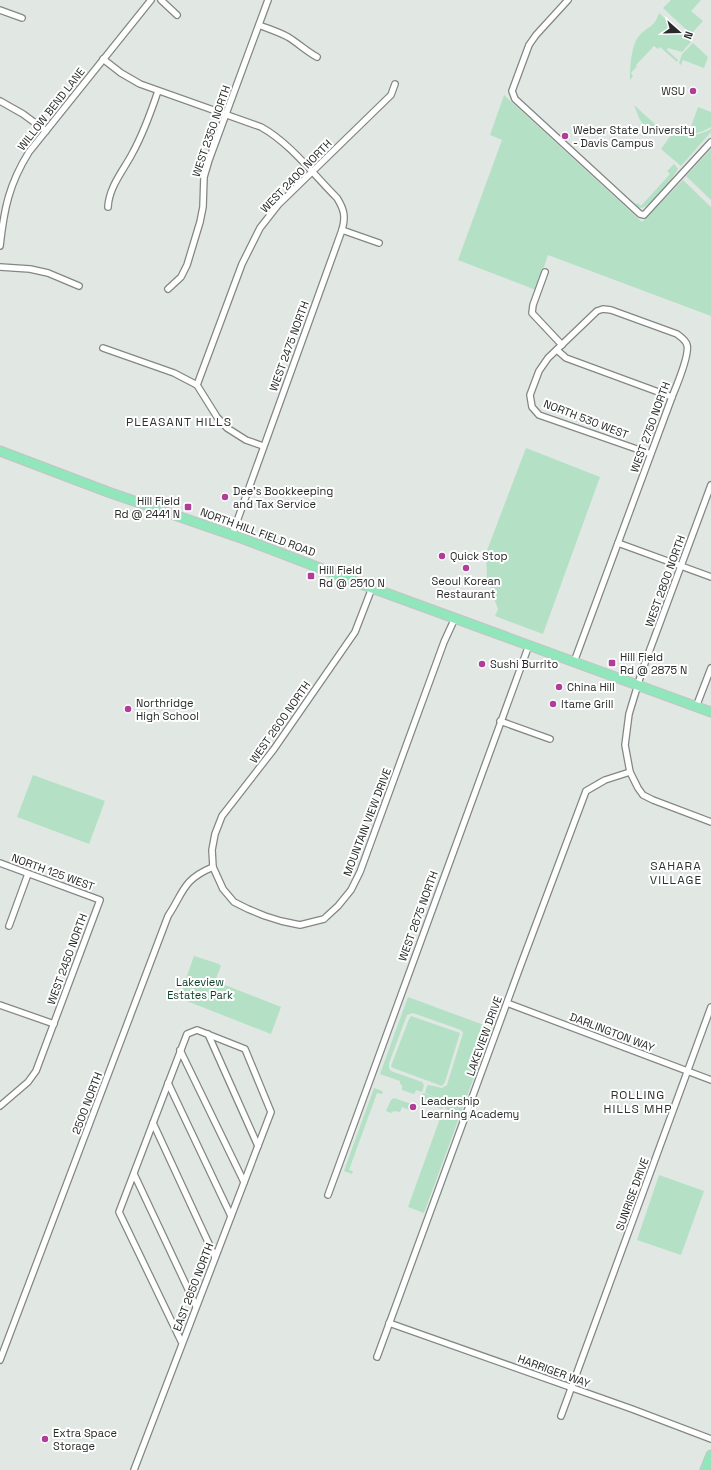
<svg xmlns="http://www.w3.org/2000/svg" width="711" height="1470" font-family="'Space Grotesk',sans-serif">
  <rect width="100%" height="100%" fill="#e1e7e3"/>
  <g fill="#b4e1c5">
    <path d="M671,0H701L691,11L703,21L691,34L663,8Z"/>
    <path d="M659,13L691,42L682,52L668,48L667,50L678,60L677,62L660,47L658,49L654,46L636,65L637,66L631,73L633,76L630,80C630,68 631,45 639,36C649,24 653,30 659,13Z"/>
    <path d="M693,43L708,57L704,68L683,60L681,65L679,63L682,54Z"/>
    <path d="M504,95L642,222L683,180L711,207V316L548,255L536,290L458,260L502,140L490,135Z"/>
    <path d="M634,105L656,125L649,134L639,118Z"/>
    <path d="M698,107L711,112V127C699,134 687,136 673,134L676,133L678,128L689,132Z"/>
    <path d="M711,129V132L681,166L661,149L671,135C686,137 698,136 711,129Z"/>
    <path d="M711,149V200L686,176Z"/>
    <path d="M674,164L678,169C671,180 653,207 640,208L636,205L637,203L641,206L670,174L667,171Z"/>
    <path d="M526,448L600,477L543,634L495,616L498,609L487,579L486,553Z"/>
    <path d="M33,775L105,801L89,844L17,817Z"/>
    <path d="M194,956L219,964L221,966L215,981L281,1007L271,1034L179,998Z"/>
    <path d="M408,997L492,1028L424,1213L408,1207L442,1113L445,1114L447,1109L444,1107L446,1101L442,1109L420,1101L423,1093L443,1100L425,1093L427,1086L429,1085L442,1088L447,1085L463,1033L461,1030L413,1013L407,1015L389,1063V1068L391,1071L422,1082L424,1085L422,1092L416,1090L414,1094L402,1090V1085L400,1084V1081L380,1074Z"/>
    <path d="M411,1016L460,1033L445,1082L442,1086L393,1068L391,1066L409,1019Z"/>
    <path d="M374,1088L382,1091L383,1093L381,1094L377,1093L349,1170L353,1171L352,1174L344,1171Z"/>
    <path d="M394,1098L414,1105L412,1111L402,1107L400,1112L394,1111L391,1113L386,1111L391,1100Z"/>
    <path d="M659,1175L704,1191L681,1255L637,1240Z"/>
  </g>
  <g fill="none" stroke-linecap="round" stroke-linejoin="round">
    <defs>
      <g id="street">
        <path d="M161,0L177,15"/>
        <path d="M568,0L536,35L529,45L512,91L515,99L640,214L644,215L711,142"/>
        <path d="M0,10L22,18"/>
        <path d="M259,25C269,29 279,32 288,37C298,43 306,51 317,57"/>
        <path d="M103,59L121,73L140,84L261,127C290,143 313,174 337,198C344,209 346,217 342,230L232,535"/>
        <path d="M0,101L23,114L46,131"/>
        <path d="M108,207C109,187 123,171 132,154C143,134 151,112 158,91"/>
        <path d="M342,230L379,243"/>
        <path d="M0,246C4,209 9,184 29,152L151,0"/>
        <path d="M0,267L30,269L48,273L79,286"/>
        <path d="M545,272L533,305L532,313L562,345"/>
        <path d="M168,289L181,277L187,265L200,222L203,207L204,177L209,160L268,0"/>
        <path d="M103,348L174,373L197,385L217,417L227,428L246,440L263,446"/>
        <path d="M557,350L566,358L672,397"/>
        <path d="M197,385L242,264L260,228L278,205L391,95L395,84"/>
        <path d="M711,485L642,671L629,714L625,745L630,772L638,788L643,795L653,800L711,822"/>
        <path d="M618,543L711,577"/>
        <path d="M372,588L355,632L274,749L222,816L215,834L212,850L213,867L223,889L234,902L248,909L265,916L281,921L300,925L324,919L326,917L338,906L351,890L360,872L444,642L455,618"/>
        <path d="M574,662L672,397C676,387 690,355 687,345C686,340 681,337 677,334L611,310L603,309L597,311L548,358L539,371L530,395L532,407L539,415L651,454"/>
        <path d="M696,707L711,668"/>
        <path d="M500,721L550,739"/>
        <path d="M0,863L100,900L36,1071L28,1082L0,1106"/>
        <path d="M9,926L28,874"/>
        <path d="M507,1003L711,1080"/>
        <path d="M0,1005L54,1024"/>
        <path d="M208,1034L258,1146"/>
        <path d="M180,1050L244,1182"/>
        <path d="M168,1083L231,1216"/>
        <path d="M153,1123L215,1257"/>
        <path d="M134,1174L196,1306"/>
        <path d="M328,1195L529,645"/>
        <path d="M389,1323L632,1409L711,1439"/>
        <path d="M377,1357L520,967L586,791L605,780L630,772"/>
        <path d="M0,1360L168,916C184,892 182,880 213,867"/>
        <path d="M561,1416L711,1007"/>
        <path d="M134,1470L271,1112L245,1049L197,1030L187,1034L119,1212L182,1343"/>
      </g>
      <g id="primary">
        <path d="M0,451L108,492L241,538L372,588L711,712"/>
        <path d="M705,1470L711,1455"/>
      </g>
    </defs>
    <use href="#street" stroke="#828784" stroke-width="8"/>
    <use href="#primary" stroke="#c3c4c3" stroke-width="11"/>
    <use href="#street" stroke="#fff" stroke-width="5.5"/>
    <use href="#primary" stroke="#92e6bc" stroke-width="9"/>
  </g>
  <g fill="#b03d97" stroke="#fff" stroke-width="1.5">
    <circle cx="693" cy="91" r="4"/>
    <circle cx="565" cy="136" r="4"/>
    <circle cx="225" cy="497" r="4"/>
    <rect x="184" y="503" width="8" height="8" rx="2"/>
    <circle cx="442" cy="556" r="4"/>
    <circle cx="466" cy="568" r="4"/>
    <rect x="307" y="572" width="8" height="8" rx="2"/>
    <rect x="608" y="659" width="8" height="8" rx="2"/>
    <circle cx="482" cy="664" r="4"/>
    <circle cx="559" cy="687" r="4"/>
    <circle cx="553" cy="704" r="4"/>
    <circle cx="128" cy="709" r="4"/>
    <circle cx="413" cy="1107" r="4"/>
    <circle cx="45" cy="1439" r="4"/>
  </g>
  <g text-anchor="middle" stroke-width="4" stroke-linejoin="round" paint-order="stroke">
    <g font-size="11" fill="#282b29" stroke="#fff" text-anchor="start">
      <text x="685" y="95" text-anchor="end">WSU</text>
      <text x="573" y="134">Weber State University<tspan x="573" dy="13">- Davis Campus</tspan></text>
      <text x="233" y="495">Dee's Bookkeeping<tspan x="233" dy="13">and Tax Service</tspan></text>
      <text x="180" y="505" text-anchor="end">Hill Field<tspan x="180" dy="13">Rd @ 2441 N</tspan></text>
      <text x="450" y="560">Quick Stop</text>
      <text x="319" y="574">Hill Field<tspan x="319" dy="13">Rd @ 2510 N</tspan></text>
      <text x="466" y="585" text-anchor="middle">Seoul Korean<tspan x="466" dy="13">Restaurant</tspan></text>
      <text x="620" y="661">Hill Field<tspan x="620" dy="13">Rd @ 2875 N</tspan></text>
      <text x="490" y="668">Sushi Burrito</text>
      <text x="567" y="691">China Hill</text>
      <text x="136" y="707">Northridge<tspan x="136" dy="13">High School</tspan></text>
      <text x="561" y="708">Itame Grill</text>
      <text x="421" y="1105">Leadership<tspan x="421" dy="13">Learning Academy</tspan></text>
      <text x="53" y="1437">Extra Space<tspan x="53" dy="13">Storage</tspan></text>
    </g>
    <g font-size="11" fill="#282b29" stroke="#fff">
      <text transform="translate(51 109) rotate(-52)" y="4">WILLOW BEND LANE</text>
      <text transform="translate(211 131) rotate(-71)" y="4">WEST 2350 NORTH</text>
      <text transform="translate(296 176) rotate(-46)" y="4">WEST 2400 NORTH</text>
      <text transform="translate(289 346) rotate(-70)" y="4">WEST 2475 NORTH</text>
      <text transform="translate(586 419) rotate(21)" y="4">NORTH 530 WEST</text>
      <text transform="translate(650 427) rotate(-70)" y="4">WEST 2750 NORTH</text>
      <text transform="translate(258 532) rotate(20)" y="4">NORTH HILL FIELD ROAD</text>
      <text transform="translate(665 581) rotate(-70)" y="4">WEST 2800 NORTH</text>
      <text transform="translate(280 722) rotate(-55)" y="4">WEST 2600 NORTH</text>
      <text transform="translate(367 822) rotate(-69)" y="4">MOUNTAIN VIEW DRIVE</text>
      <text transform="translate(53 872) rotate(20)" y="4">NORTH 125 WEST</text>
      <text transform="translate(418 916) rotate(-70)" y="4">WEST 2675 NORTH</text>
      <text transform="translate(67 959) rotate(-70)" y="4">WEST 2450 NORTH</text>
      <text transform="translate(612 1032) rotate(21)" y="4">DARLINGTON WAY</text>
      <text transform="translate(484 1036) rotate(-70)" y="4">LAKEVIEW DRIVE</text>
      <text transform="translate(87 1103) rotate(-69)" y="4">2500 NORTH</text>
      <text transform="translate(632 1194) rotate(-70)" y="4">SUNRISE DRIVE</text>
      <text transform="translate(193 1287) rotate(-69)" y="4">EAST 2650 NORTH</text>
      <text transform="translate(554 1371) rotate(20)" y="4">HARRIGER WAY</text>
    </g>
    <g font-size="11" fill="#0a3d25" stroke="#fff">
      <text x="200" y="986">Lakeview<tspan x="200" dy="13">Estates Park</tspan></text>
    </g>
    <g font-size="12" letter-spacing="1" fill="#2f3331" stroke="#fff">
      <text x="179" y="426">PLEASANT HILLS</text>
      <text x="676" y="870">SAHARA<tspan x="676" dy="14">VILLAGE</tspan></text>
      <text x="638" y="1099">ROLLING<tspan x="638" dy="14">HILLS MHP</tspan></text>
    </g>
  </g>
  <g transform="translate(679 32) rotate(110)" stroke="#ffffff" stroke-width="3" paint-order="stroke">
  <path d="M0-3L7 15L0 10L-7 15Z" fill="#282b29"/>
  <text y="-6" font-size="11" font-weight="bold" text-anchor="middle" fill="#282b29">N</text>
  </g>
</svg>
